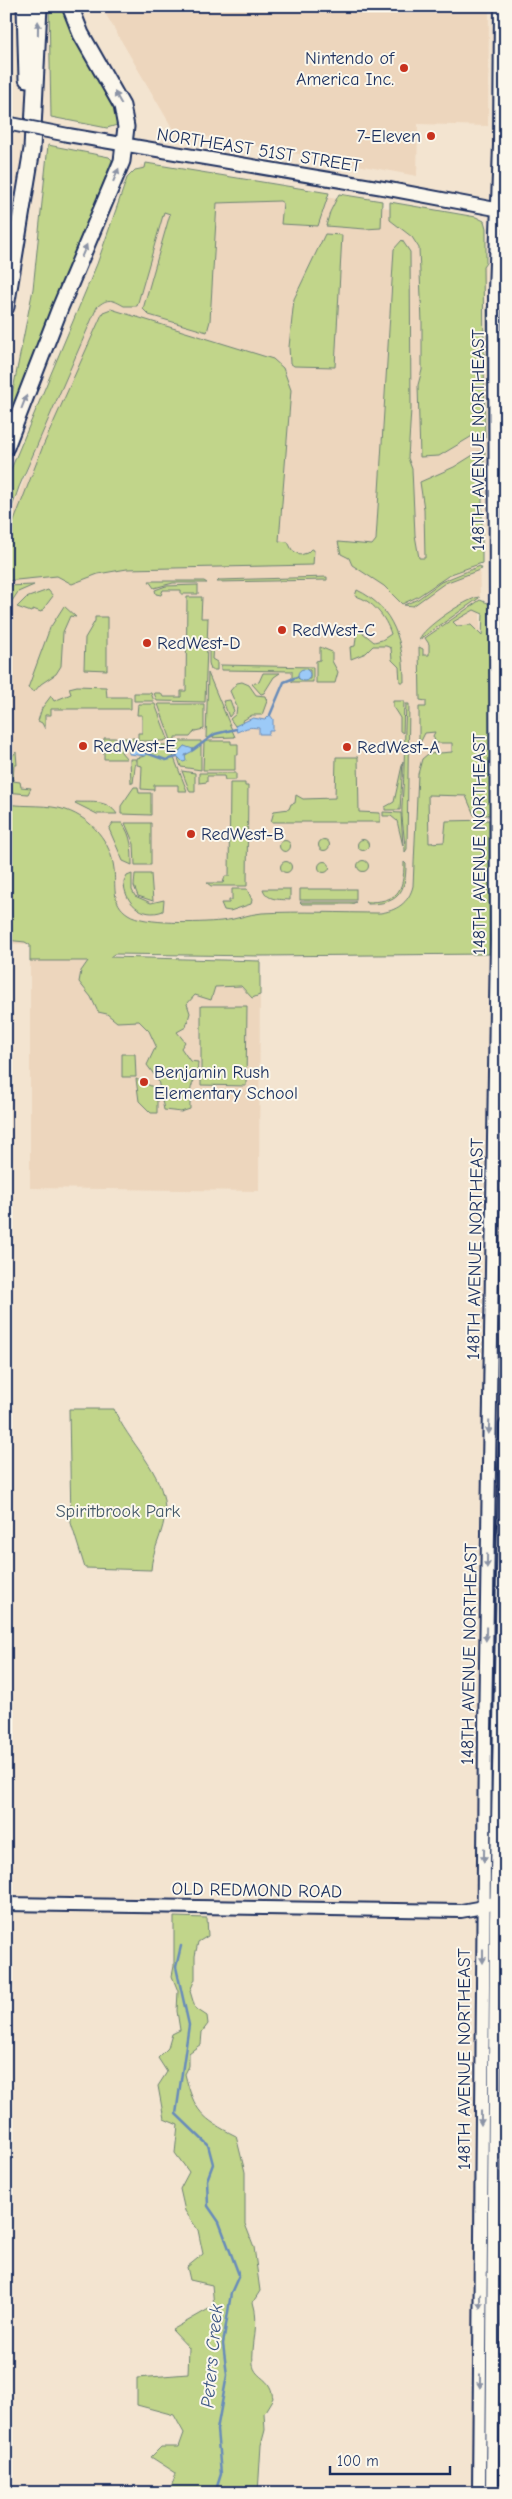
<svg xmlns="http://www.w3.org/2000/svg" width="512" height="2499" font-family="'Comic Neue',sans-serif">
  <rect width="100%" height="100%" fill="#f3e4d0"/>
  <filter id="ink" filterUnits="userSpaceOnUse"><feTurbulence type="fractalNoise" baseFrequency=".02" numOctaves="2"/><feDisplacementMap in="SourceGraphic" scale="10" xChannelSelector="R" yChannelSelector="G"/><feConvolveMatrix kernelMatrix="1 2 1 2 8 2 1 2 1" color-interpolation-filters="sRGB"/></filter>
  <g filter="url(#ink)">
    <g fill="#edd6bd">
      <path d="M101,6H489L488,126L418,124L417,176L174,131Z"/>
      <path d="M141,165L486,225L479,547L486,941L6,944V528Z"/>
      <path d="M30,961H260L259,1191L30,1188Z"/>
    </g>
    <g fill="#c1d58a" stroke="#6e8274" fill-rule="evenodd">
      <path d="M49,6H64L82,50L117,114V125L107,128L51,117Z"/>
      <path d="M48,145L109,157L112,160L6,438V425L33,289Z"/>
      <path d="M146,163L329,193L318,226L281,224L283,203L280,201L217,203L210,321L207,332L149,315L143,309L170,214L164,212L137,306H124C113,300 108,297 97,307L19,487L6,525V481L97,264L127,178L135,170L145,168Z"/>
      <path d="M339,194L382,201L381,228L365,229L326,226L330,212Z"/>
      <path d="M390,202L476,217L484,221L486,228V263L483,267L485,438H477L474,435L439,456L420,457L418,385L422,370V323L419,248L412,237L390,220Z"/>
      <path d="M325,234L342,235L335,367L294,366L290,363L289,347L294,299Z"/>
      <path d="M402,240L410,252L411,409L408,458L412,469L415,535L419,558H425L424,509L420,482L454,467L478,452H485L482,480V563L451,574L417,597L402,604L384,586L352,565L349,558L341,554L338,542L372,545L376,540L394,249Z"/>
      <path d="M487,307L490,308L491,431L488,439Z"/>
      <path d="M111,309L273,359L283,368L291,390L279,541L288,542L292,550L300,555L307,553L311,549L314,550L313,565L127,569L98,574L72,584L57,576L6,581V542L43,446L103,312Z"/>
      <path d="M480,566L482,569L445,583L413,606L404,605L418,599L441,582Z"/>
      <path d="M327,577V580L217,582L219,580Z"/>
      <path d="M149,581H204L207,583H173L154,588Z"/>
      <path d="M34,585L18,592L10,604L6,603V586Z"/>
      <path d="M198,585V594H181V590H163L161,595L156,594L155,590L166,586Z"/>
      <path d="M48,590L53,596L41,612L33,609L31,612L17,607L26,598Z"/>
      <path d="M357,590C394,607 404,644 404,682H400L399,667L392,660L391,648L386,646H373L366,653L351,659L350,647L355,646L357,628L374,642L382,640L391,634C386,617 372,600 355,596Z"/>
      <path d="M187,597H202L201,618H208L205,702L157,701L154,693H161L163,697H181V691H186Z"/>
      <path d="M479,597V598L419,640C422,628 466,599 479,597Z"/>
      <path d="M480,600L488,603L490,608V815H474L466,796L428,795L429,843L444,842L446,821L489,820V954L260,956L114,954L110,957L260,961V995L252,998L241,986L215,987L211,1000L195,995L187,1004L190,1013L186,1027L177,1032L185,1042L181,1048L190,1061L198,1062L197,1077C189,1084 190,1098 190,1109L181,1112L164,1110L158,1080L147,1065L156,1046L149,1031L139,1021L117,1022L107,1014L98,1012L91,997L79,982L81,971L88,961H30V945L25,942L6,940V804C26,807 48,804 66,810C92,819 111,842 114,869C116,886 111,903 128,914C144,925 200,923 221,921C235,920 248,914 262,913C301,911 341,913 380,913C396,911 409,903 413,886L418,774L422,759L428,754L452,752V743H436L433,736L435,732L425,733L421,741L419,740V707H426V701L420,700L419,647L423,649V655H429V644L425,638ZM474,610L483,614L482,636L471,625L457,626L453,622Z"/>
      <path d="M64,606L76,617L70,616L63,632L61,666L56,674L41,684L34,692L28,688L50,628Z"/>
      <path d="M95,617H107V670L84,669L85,638L95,621Z"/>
      <path d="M209,641H215L213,643L212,659L217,662V670H211L209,663Z"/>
      <path d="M320,647L332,652V661L338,672L335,683H316V661L320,660Z"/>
      <path d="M221,665L313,667V682H292V671L221,670ZM301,670H310V679H299L297,677Z"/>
      <path d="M208,673L235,737L206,738Z"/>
      <path d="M263,673H280L274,677L264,693L261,694L252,684L259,682Z"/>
      <path d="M242,682L249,685L256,695L265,696L267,701L262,715H252L242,721L243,724L235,726L230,719L236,714L237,707L230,691L237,683Z"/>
      <path d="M77,686L106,687L107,697H131V709H51V715H45V729L42,723L38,721L42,708L51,696L54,701L71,694L69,688Z"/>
      <path d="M134,693H151L154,701H134Z"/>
      <path d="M230,700L234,711L229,717L223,701Z"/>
      <path d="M393,701H404L403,733L400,731V718L393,707Z"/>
      <path d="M138,704H155L168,739L163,741H138V733H142V715H137Z"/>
      <path d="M158,704H204V729L195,731L190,737H175V740H171Z"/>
      <path d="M406,704H409L407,849L405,852C405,836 401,820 402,805C405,771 404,738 406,704Z"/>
      <path d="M104,738H134V742H121V752L127,759H104Z"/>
      <path d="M180,741H201V770L181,767L178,758L185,757L190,749L184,746L176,755L172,744H179Z"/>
      <path d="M204,741H231V744H238V755H235V770H203Z"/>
      <path d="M134,744L169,745L187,791H178V785H154V790L141,789L142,766L137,765V758L145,756L144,747H135Z"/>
      <path d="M16,752L17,765H14L13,781L20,782L21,787L31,788L28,794L6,792V763Z"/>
      <path d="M336,757H358L359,812L380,813V822H271L274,811L289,809L291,804L295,803L296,795L303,799L335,798Z"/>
      <path d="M130,759H136L133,783H131Z"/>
      <path d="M403,761L400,810H385V807L394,802Z"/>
      <path d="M182,771L195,773V792H190Z"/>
      <path d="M199,773H236V780H225L224,776H207V782L199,783Z"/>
      <path d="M230,783H245V786H248L247,886H211L207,883H223L225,876H229Z"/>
      <path d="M134,787H138L139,793H151V815L121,814V806Z"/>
      <path d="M76,802C92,803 107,799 117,814H97L75,803Z"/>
      <path d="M383,812L401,813L403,846L397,821L391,816H383Z"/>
      <path d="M113,823H122C132,836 132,850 132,865L123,861L109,829Z"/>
      <path d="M125,823H151V865H135L134,844Z"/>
      <circle cx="363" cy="845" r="5.5"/>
      <circle cx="324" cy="845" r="5.5"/>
      <circle cx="285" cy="846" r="5.5"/>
      <circle cx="363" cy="866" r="5.5"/>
      <circle cx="286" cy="867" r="5.5"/>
      <circle cx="324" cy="867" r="5.5"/>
      <path d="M404,862L406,864C406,893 398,904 368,904L365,902C397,902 404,893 404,862Z"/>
      <path d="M132,874V890L135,896L151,903L164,900L163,911C142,919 124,902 124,882L127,876Z"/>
      <path d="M135,874H151L153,901L138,896L134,886Z"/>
      <path d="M232,889H247L252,900L251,904L230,911L224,910L221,903H229V900H232Z"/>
      <path d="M263,889H290V900C279,899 267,901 263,889Z"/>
      <rect x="300" y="889" width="56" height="11"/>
      <path d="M300,902H356L352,904H302Z"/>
      <path d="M201,1006H247L246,1086L201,1085Z"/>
      <path d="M122,1054H135L136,1077H122Z"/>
      <path d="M136,1079L153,1087L157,1095V1113H151L139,1101Z"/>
      <path d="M69,1409H114C128,1443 164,1471 165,1510C165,1531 152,1549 151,1570L85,1568L71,1523Z"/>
      <path d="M174,1917L207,1918L208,1936L198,1942L195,1956V1979L190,1991L195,2008L207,2016L208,2024L202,2032L201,2044L189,2053V2066L185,2074C194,2111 202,2119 236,2136L245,2172V2224L254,2247L260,2291L253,2302C260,2324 251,2343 253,2365C255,2376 266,2378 270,2387C272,2390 272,2395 273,2398L264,2413L265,2430L261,2445L258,2493H169L176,2473L151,2457L161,2447H179L184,2433L174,2415L137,2405V2378L188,2374L189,2348L172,2330L214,2306L212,2285L190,2280L187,2267L203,2254L198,2230L185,2211L180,2189L189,2172L175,2153L178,2125L164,2119L158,2086L167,2072L158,2058L168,2048L172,2034L180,2030L177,2011L178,1991L172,1976L174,1966Z"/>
    </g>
    <g fill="#9ccaf7" stroke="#688cba">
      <circle cx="304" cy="675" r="6"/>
      <path d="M270,715L273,719V731H269V734H259V728C248,727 249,727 237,732L235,726L253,718L265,720Z"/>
      <path d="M184,746L193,749V751L185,755L186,761L183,762L176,755Z"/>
      <path d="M135,747H144L146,756L129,754V750H134Z"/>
    </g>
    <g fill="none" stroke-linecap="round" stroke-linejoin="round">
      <g stroke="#688cba" stroke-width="2.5">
        <path d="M270,715L284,682L297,677"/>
        <path d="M193,750L215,734L236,729"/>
        <path d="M146,753L166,760L177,757"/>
        <path d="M181,1946L176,1967L189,2025L176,2114L208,2145L213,2164L207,2180L208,2206L219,2222L239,2275L231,2293L223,2344L227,2375L217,2430L221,2474L215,2493"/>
      </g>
      <defs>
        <g id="major">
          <path d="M68,135L389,189L506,211"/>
          <path d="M6,1904L461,1911L483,1907L506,1898"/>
          <path d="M479,2493L485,1731L497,940L495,292L500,145L501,6"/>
          <path d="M492,2493L496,1921L506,1425"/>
        </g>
        <g id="highway">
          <path d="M25,6L27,79"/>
          <path d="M6,307L32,149L39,6"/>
          <path d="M6,447L60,308L122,161L126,127L122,106L81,34L70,6"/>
        </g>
      </defs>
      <use href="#major" stroke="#1b2f5e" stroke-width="16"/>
      <use href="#highway" stroke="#1b2f5e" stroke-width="19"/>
      <use href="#major" stroke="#fbf7ec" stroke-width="12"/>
      <use href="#highway" stroke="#fbf7ec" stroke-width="15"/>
      <defs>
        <path id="major-bridge" d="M6,123L68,135"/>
      </defs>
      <use href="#major-bridge" stroke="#1b2f5e" stroke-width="16" stroke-linecap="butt"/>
      <use href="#major-bridge" stroke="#fbf7ec" stroke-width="12"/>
    </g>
    <defs><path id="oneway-solid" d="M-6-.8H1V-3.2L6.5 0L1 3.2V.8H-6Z" transform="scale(1.25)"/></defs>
    <g fill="#8b93a5">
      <use href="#oneway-solid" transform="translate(38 28) rotate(-89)"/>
      <use href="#oneway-solid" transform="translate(118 98) rotate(-119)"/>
      <use href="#oneway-solid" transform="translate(116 175) rotate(-67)"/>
      <use href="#oneway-solid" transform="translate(84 251) rotate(-67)"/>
      <use href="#oneway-solid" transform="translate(24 402) rotate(-69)"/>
      <use href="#oneway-solid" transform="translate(489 1427) rotate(92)"/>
      <use href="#oneway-solid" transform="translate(487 1561) rotate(91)"/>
      <use href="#oneway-solid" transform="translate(486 1634) rotate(91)"/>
      <use href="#oneway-solid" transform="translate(484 1855) rotate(91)"/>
      <use href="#oneway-solid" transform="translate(483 1956) rotate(90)"/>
      <use href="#oneway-solid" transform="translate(481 2118) rotate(90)"/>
      <use href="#oneway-solid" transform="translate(480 2301) rotate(90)"/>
      <use href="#oneway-solid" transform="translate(480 2381) rotate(90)"/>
    </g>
  </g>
  <g fill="#c8321e" stroke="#fbf7ec" stroke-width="2">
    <circle cx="404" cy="68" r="5"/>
    <circle cx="431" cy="136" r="5"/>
    <circle cx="282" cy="630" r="5"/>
    <circle cx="147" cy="643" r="5"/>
    <circle cx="83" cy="746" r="5"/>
    <circle cx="347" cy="747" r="5"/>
    <circle cx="191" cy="834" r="5"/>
    <circle cx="144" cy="1082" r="5"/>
  </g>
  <g text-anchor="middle" stroke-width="4" stroke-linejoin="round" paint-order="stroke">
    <g font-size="18" fill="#1b2f5e" stroke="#fbf7ec" text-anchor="start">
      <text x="394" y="64" text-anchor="end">Nintendo of<tspan x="394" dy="21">America Inc.</tspan></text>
      <text x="421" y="142" text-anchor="end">7-Eleven</text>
      <text x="292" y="636">RedWest-C</text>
      <text x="157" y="649">RedWest-D</text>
      <text x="93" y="752">RedWest-E</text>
      <text x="357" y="753">RedWest-A</text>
      <text x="201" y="840">RedWest-B</text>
      <text x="154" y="1078">Benjamin Rush<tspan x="154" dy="21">Elementary School</tspan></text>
    </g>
    <g font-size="18" fill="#1b2f5e" stroke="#fbf7ec">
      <text transform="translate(259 150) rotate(9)" y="6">NORTHEAST 51ST STREET</text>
      <text transform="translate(478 440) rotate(-90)" y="6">148TH AVENUE NORTHEAST</text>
      <text transform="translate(479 844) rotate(-90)" y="6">148TH AVENUE NORTHEAST</text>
      <text transform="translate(475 1249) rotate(-89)" y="6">148TH AVENUE NORTHEAST</text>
      <text transform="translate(469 1654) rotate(-89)" y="6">148TH AVENUE NORTHEAST</text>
      <text transform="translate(257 1890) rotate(1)" y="6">OLD REDMOND ROAD</text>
      <text transform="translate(464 2059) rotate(-90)" y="6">148TH AVENUE NORTHEAST</text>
    </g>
    <g font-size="18" fill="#445869" stroke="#fbf7ec">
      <text x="118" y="1517">Spiritbrook Park</text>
    </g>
    <g font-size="19" font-style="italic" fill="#3b5684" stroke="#fbf7ec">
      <text transform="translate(211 2356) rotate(-85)" y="7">Peters Creek</text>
    </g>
  </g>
  <rect width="512" height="2499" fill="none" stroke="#fbf7ec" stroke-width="25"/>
  <rect x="12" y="12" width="487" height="2474" fill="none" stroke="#1b2f5e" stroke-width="2" filter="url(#ink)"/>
  <path d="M330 2466v8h120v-8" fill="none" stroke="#1b2f5e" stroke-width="2.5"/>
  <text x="337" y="2466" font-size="15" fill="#1b2f5e" stroke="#fbf7ec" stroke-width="4" paint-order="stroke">100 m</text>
</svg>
